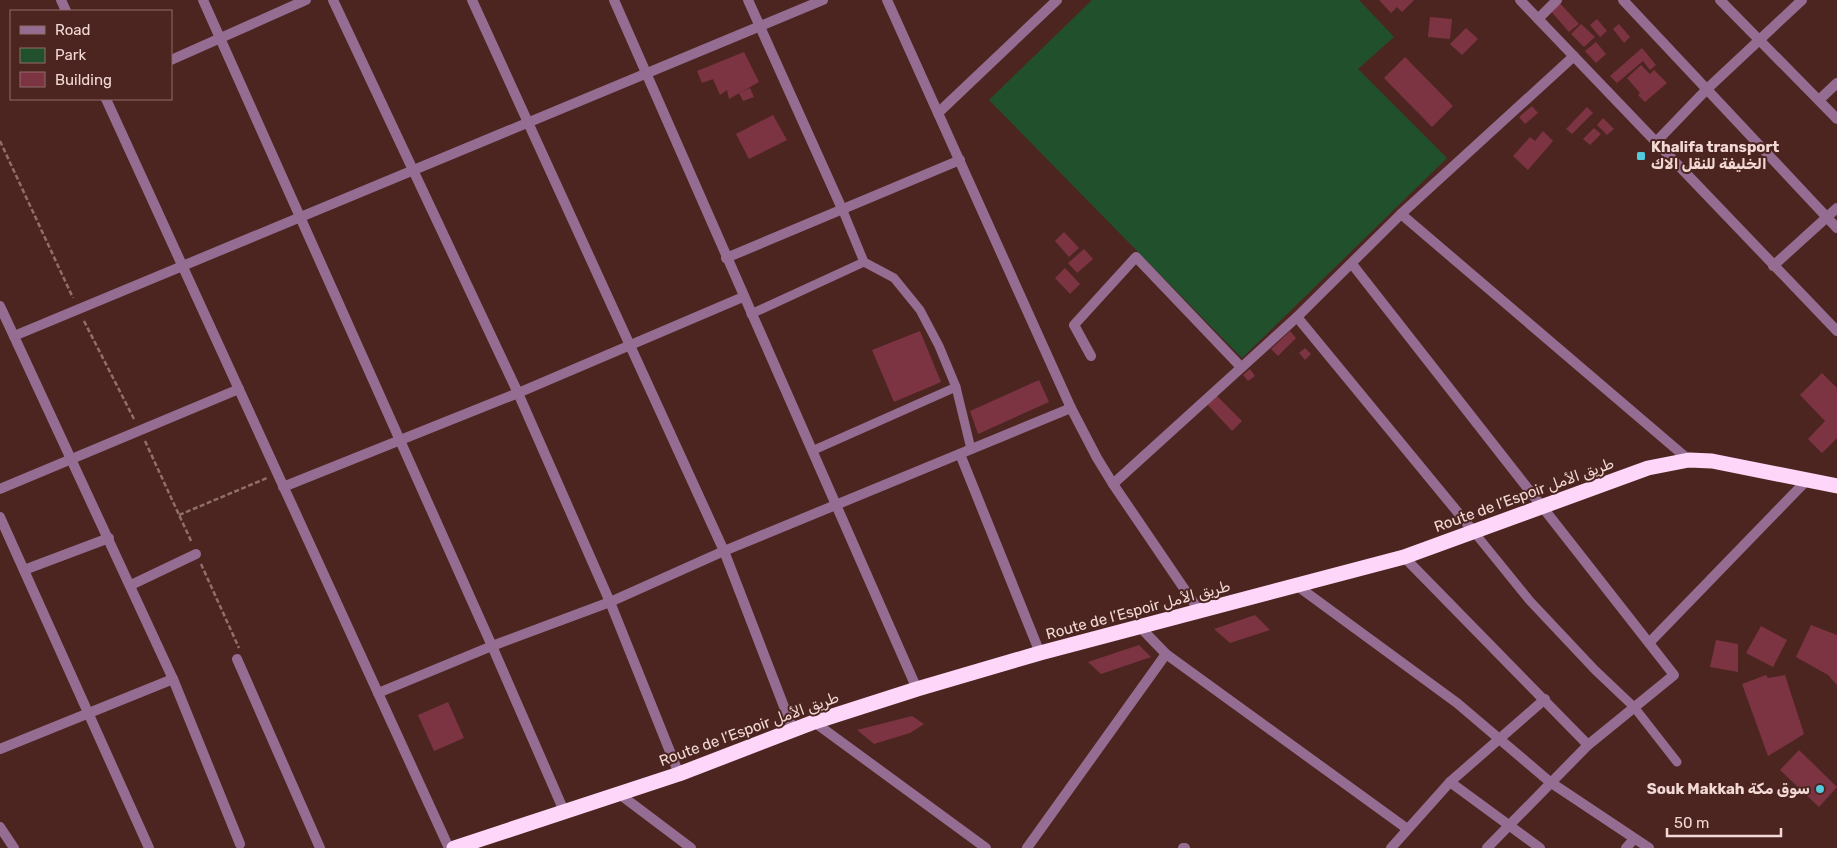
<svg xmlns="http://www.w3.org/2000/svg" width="1837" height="848" font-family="Rubik,'Noto Sans Arabic',sans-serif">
  <rect width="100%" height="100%" fill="#4c2520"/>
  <path fill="#21512c" d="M1092,0H1359L1394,37L1358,69L1447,158L1242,358L989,100Z"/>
  <g fill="#7c3443">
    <path d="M1379,0H1414L1402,12L1397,7L1391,13Z"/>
    <path d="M1558,1L1579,24L1569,32L1549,9Z"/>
    <path d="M1430,17L1452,19L1450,39L1428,37Z"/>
    <path d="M1597,19L1607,31L1600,37L1590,25Z"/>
    <path d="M1581,24L1595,37L1584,47L1571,34Z"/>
    <path d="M1619,24L1630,37L1624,43L1613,29Z"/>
    <path d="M1466,28L1478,39L1462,55L1450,44Z"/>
    <path d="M1596,42L1606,54L1596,63L1585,51Z"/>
    <path d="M1642,48L1656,65L1650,70L1643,61L1617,83L1610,76Z"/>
    <path d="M744,52L759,82L729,99L727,90L720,95L713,79L702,83L697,71Z"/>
    <path d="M1405,57L1453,106L1432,127L1384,78Z"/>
    <path d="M1641,65L1650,74L1654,70L1667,83L1645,102L1638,95L1640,93L1627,78Z"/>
    <path d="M750,88L754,97L743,101L739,93Z"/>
    <path d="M1532,106L1538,113L1525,124L1519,117Z"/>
    <path d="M1587,107L1593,113L1572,134L1566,129Z"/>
    <path d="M773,115L787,140L749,159L736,134Z"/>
    <path d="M1603,118L1614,129L1607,135L1597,125Z"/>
    <path d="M1594,128L1601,134L1590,145L1583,139Z"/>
    <path d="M1543,131L1553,141L1528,170L1513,156L1530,137L1535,141Z"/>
    <path d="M1064,232L1079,248L1069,257L1055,241Z"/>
    <path d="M1084,249L1093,259L1077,273L1068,263Z"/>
    <path d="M1065,268L1080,284L1070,294L1055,278Z"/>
    <path d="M920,331L941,382L894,402L872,350Z"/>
    <path d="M1290,331L1296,338L1278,356L1271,349Z"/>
    <path d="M1305,348L1311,354L1305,360L1299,353Z"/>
    <path d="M1250,369L1255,376L1248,381L1243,375Z"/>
    <path d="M1822,373L1837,388V438L1822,453L1808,439L1825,421L1800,395Z"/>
    <path d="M1039,380L1049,402L978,434L970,411Z"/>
    <path d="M1216,395L1242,421L1232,431L1207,404Z"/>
    <path d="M1255,615L1270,630L1230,643L1214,629Z"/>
    <path d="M1811,625L1837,635V685L1828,675L1796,657Z"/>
    <path d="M1761,626L1787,640L1773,667L1746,653Z"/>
    <path d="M1716,640L1738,644V672L1710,667Z"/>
    <path d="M1139,645L1151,657L1101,674L1088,662Z"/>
    <path d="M1766,675L1768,678L1785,675L1804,734L1768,756L1742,684Z"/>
    <path d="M448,702L464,738L434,751L418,715Z"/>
    <path d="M912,716L924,724L910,733L874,744L857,730Z"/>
    <path d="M1799,750L1837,787L1819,807L1780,770Z"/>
  </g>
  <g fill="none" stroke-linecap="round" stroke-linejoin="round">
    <g stroke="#906e69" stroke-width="2.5" stroke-dasharray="5 2.5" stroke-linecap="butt">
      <path d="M0,141L73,298"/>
      <path d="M84,321L135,421"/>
      <path d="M145,441L192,543"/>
      <path d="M179,515L267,478"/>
      <path d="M201,564L239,648"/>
    </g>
    <g stroke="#956d92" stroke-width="9">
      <path d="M843,211L864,262L894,278L920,310L939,346L956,387L971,449"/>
      <path d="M751,314L864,262"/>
      <path d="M814,450L956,387"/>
      <path d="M1474,532L1530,601L1595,670L1634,707L1677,762"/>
    </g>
    <g stroke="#956d92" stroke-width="10">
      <path d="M61,0L66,11"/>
      <path d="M203,0L492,646L564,811"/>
      <path d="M333,0L518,393L610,602L679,774"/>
      <path d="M472,0L724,551L793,730"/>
      <path d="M614,0L917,689"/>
      <path d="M748,0L843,211"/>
      <path d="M887,0L1071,408L1097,458L1113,484L1200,612"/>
      <path d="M1520,0L1837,331"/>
      <path d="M1623,0L1837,228"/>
      <path d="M1720,0L1837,119"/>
      <path d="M1538,19L1557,0"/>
      <path d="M171,60L306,0"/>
      <path d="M106,99L449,848"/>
      <path d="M1819,100L1837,83"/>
      <path d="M938,113L1057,0"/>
      <path d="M1655,143L1707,89L1802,0"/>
      <path d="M1401,214L1689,460"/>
      <path d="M726,258L960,160"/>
      <path d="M1352,264L1674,675L1588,745L1487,848"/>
      <path d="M1773,266L1837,208"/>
      <path d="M0,306L173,679L240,844"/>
      <path d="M1297,317L1474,532"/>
      <path d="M14,336L823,0"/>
      <path d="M1091,356L1074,325L1136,257L1241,367"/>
      <path d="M960,454L1040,653"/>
      <path d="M1113,484L1297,317L1401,214L1574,56"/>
      <path d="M283,487L518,393L743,297"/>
      <path d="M0,489L239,389"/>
      <path d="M0,517L149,848"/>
      <path d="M1404,557L1588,745"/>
      <path d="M24,570L109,538"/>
      <path d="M131,585L196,554"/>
      <path d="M1296,585L1457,703L1550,782L1649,848"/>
      <path d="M1139,626L1166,654L1406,828"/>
      <path d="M1649,643L1808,479"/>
      <path d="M237,659L320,848"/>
      <path d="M378,693L492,646L610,602L724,551L1071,408"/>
      <path d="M814,722L986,848"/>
      <path d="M0,749L173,679"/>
      <path d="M1450,782L1540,848"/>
      <path d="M618,793L691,848"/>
      <path d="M0,827L14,848"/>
      <path d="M1027,848L1166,654"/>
      <path d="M1183,848H1185"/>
      <path d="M1391,848L1450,782L1545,699"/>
      <path d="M1626,848L1634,839"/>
    </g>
    <path stroke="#fed6fa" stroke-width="15" d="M454,848L679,774L814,722L917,689L1040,653L1404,557L1648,468L1689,460L1712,461L1837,486"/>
  </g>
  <g fill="#54cadd" stroke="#4c2520" stroke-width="2">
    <rect x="1636" y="151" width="10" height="10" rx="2.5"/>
    <circle cx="1820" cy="789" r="5"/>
  </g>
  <g text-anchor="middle" stroke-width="4" stroke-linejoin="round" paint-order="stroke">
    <g font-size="15" font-weight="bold" fill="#f3d9d5" stroke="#4c2520" text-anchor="start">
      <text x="1651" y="152">Khalifa transport<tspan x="1651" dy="17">الخليفة للنقل الاك</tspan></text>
      <text x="1810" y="794" text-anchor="end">Souk Makkah سوق مكة</text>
    </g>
    <g font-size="15" fill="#f3d9d5" stroke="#4c2520">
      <text transform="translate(1524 495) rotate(-20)" y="5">Route de l’Espoir طريق الأمل</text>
      <text transform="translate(1138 610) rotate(-15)" y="5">Route de l’Espoir طريق الأمل</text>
      <text transform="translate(749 729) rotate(-20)" y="5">Route de l’Espoir طريق الأمل</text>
    </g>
  </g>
  <rect x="10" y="10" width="162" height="90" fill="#4c2520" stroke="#8f6d68"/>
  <rect x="20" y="26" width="25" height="8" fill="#956d92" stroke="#8f6d68"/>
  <text x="55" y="35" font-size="15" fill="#f3d9d5">Road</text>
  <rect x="20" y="48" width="25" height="15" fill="#21512c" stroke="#8f6d68"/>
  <text x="55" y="60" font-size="15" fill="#f3d9d5">Park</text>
  <rect x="20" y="72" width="25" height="15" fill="#7c3443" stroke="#8f6d68"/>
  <text x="55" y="85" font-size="15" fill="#f3d9d5">Building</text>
  <path d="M1667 828v8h114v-8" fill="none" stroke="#f3d9d5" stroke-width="2.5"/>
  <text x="1674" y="828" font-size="15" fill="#f3d9d5" stroke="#4c2520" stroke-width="4" paint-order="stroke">50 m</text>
</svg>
